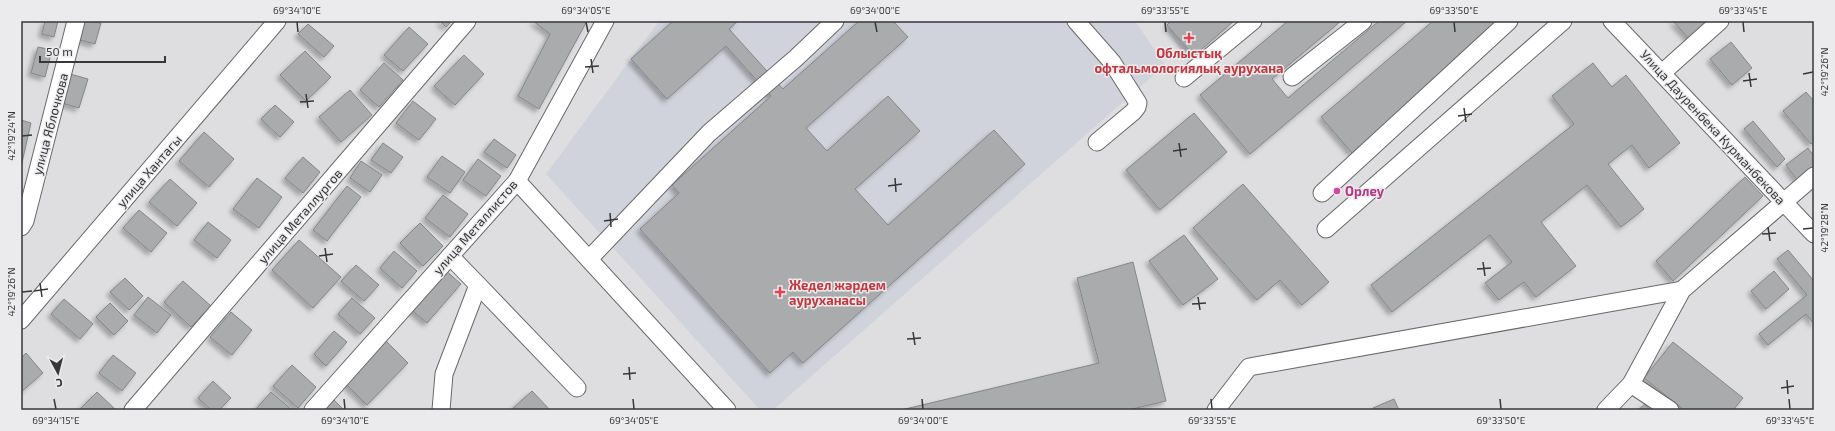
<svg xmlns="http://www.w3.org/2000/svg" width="1835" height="431" font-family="'Exo 2',sans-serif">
  <defs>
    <filter id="shadow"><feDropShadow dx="-3.5" dy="3.5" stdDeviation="2" flood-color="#0004"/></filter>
  </defs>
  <rect width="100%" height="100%" fill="#dedee0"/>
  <g fill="#d1d3dc">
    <path d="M659,21H1135L1165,65L773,410H760L546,174Z"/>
    <path d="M1162,21H1227L1184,55Z"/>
  </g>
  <g fill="#aaabad" stroke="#858687" filter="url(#shadow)">
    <path d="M45,21H58L54,37L42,34Z"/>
    <path d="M82,21L101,23L95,44L77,39Z"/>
    <path d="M440,21H452L446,27Z"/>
    <path d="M533,21H587L539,109L518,96L550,34Z"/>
    <path d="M673,21H738L729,29L783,89L859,21H893L908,37L806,128L827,151L888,96L920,131L855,189L888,225L994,130L1025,164L803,363L793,352L770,373L640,229L679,193L672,185L771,96L726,46L667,99L631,59Z"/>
    <path d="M1171,21H1234L1194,56L1167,25Z"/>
    <path d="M1288,21H1341L1272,79L1288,98L1379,21H1407L1250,154L1200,95Z"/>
    <path d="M1433,21H1505L1352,153L1321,117Z"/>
    <path d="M1673,21H1713L1690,40Z"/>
    <path d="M308,24L334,46L324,57L298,34Z"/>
    <path d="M409,27L428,44L403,71L384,55Z"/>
    <path d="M1731,42L1752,68L1732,85L1710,59Z"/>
    <path d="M38,47L52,50L45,77L31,73Z"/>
    <path d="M305,51L331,77L306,101L280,75Z"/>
    <path d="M464,55L484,74L455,105L434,86Z"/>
    <path d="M384,63L403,80L379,107L360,90Z"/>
    <path d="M1593,63L1612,87L1626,75L1680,143L1649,168L1632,145L1608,164L1644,209L1621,227L1587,185L1541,222L1576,266L1536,297L1524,282L1499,300L1485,283L1512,262L1490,235L1392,312L1371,285L1574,124L1552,96Z"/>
    <path d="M70,74L88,79L79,108L62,103Z"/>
    <path d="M350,90L372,115L341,142L319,117Z"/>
    <path d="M1806,92L1814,101V142L1811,144L1783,111Z"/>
    <path d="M413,101L436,119L419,140L396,123Z"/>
    <path d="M275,105L294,122L280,137L261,119Z"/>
    <path d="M1194,113L1227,152L1160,210L1126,170Z"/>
    <path d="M21,120L31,123L21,167Z"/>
    <path d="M1753,121L1785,159L1777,167L1744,129Z"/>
    <path d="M204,132L234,159L209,187L179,161Z"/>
    <path d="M494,139L516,155L507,168L484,152Z"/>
    <path d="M383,143L403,157L391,173L371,160Z"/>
    <path d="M1808,148L1814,156V169L1798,181L1786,165Z"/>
    <path d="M442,156L465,172L450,193L427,177Z"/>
    <path d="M303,157L320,172L303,193L285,178Z"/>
    <path d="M478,159L501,176L486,196L463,180Z"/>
    <path d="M361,161L382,175L370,192L350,178Z"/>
    <path d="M1745,177L1763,196L1673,281L1656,261Z"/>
    <path d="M257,178L282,197L259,228L233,209Z"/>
    <path d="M170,179L197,203L177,226L149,202Z"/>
    <path d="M1243,184L1329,282L1302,305L1280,280L1257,300L1193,228Z"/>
    <path d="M347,186L361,197L327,241L313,230Z"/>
    <path d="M443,195L468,214L450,237L425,218Z"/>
    <path d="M139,210L167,233L151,252L123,228Z"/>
    <path d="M208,222L231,240L217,258L194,240Z"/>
    <path d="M420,223L443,246L423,266L400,243Z"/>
    <path d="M1184,235L1218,279L1183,305L1149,261Z"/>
    <path d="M299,240L341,277L313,308L272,270Z"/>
    <path d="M1788,250L1814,281V324L1806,314L1768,345L1759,334L1807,295L1777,259Z"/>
    <path d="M394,251L417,271L402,288L380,268Z"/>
    <path d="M1133,262L1166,401L1128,410H901L1099,363L1077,278Z"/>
    <path d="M356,265L379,285L364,301L341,281Z"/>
    <path d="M444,269L461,284L427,323L409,308Z"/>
    <path d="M1774,271L1789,289L1766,309L1751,291Z"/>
    <path d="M125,278L143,296L129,310L110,292Z"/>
    <path d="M183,281L211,306L191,327L164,302Z"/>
    <path d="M148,297L171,315L157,333L134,315Z"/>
    <path d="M352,298L375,318L360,334L338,314Z"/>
    <path d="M64,299L93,324L80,339L51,314Z"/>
    <path d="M110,303L128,321L114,335L96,317Z"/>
    <path d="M231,312L252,330L232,355L210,337Z"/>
    <path d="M334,331L347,342L326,366L314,354Z"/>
    <path d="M386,341L408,363L367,405L345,383Z"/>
    <path d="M1673,342L1743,398L1733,410H1684L1644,378Z"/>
    <path d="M26,353L43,373L21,392V358Z"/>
    <path d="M113,355L136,373L122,391L99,373Z"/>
    <path d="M292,365L316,387L298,408L273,386Z"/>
    <path d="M213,381L231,398L219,410H211L198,398Z"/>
    <path d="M532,391L550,410H511Z"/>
    <path d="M97,392L116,410H79Z"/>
    <path d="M271,392L292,410H255Z"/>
    <path d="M332,398L344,410H319Z"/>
    <path d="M1394,399L1399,410H1374L1373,408Z"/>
    <path d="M1645,404L1650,410H1638Z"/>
  </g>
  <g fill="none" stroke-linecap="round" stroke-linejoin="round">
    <defs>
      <g id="minor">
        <path d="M1076,21L1112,62L1138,103L1137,107L1133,112L1097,142"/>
        <path d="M1612,21L1814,234"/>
        <path d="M1662,73L1720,21"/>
        <path d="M1292,77L1363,21"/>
        <path d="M1184,78L1253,21"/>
        <path d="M517,181L727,410"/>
        <path d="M1322,193L1509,21"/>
        <path d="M21,227L25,221L76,21"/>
        <path d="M1326,229L1563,21"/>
        <path d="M589,259L709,133L796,58L835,21"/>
        <path d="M478,285L577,388"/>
        <path d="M21,320L277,21"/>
        <path d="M1631,384L1670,410"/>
        <path d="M133,410L467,21"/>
        <path d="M313,410L517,181L605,21"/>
        <path d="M441,410L444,374L478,285L450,256"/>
        <path d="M1216,410L1249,367L1682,290"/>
        <path d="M1606,410L1631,384L1682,290L1814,176"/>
      </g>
    </defs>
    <use href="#minor" stroke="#69696b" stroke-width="19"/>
    <use href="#minor" stroke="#fff" stroke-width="17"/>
  </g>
  <path fill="none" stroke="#373738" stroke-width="1.5" d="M297,22L298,32M586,22L588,32M875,22L877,32M1165,22L1166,32M1454,22L1455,32M1743,22L1744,32M591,59L593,73M585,67L599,66M1749,73L1751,87M1803,74L1813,72M1743,81L1757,79M306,94L308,108M300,102L314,101M1464,108L1466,122M1458,116L1472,114M22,136L32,135M1179,143L1181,157M1173,151L1187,149M895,178L896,192M888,186L902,184M610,213L611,227M604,221L618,219M1768,227L1770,241M1803,229L1813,228M1762,234L1776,233M325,248L327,262M319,256L333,254M1483,262L1485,276M1477,269L1491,268M40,283L42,297M34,291L48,289M22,292L32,291M1198,297L1200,310M1192,304L1206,303M913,332L915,345M907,339L921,338M629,367L630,380M623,374L636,373M1787,380L1788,394M1781,388L1794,386M54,399L56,409M344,399L345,409M633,399L634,409M922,399L923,409M1211,399L1212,409M1500,399L1501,409M1789,399L1790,409"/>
  <g fill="#e0444e" stroke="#ebebed" stroke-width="1.5">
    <path d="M1187 32h4v4h4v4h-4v4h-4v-4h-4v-4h4z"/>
    <path d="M778 286h4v4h4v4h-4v4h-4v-4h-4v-4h4z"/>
  </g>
  <circle fill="#d1479c" stroke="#ebebed" stroke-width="1.5" cx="1337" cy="191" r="4"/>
  <g text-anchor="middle" stroke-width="3" stroke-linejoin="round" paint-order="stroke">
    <g font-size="13" font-weight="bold" fill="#be3a42" stroke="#ebebed">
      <text x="1189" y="58">Облыстық<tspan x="1189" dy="15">офтальмологиялық аурухана</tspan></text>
      <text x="789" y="290" text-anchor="start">Жедел жәрдем<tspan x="789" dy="15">ауруханасы</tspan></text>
    </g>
    <g font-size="13" fill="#373738" stroke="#ebebed">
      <text transform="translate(50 124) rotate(-75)" y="5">улица Яблочкова</text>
      <text transform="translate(1713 127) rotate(47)" y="5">Улица Дауренбека Курманбекова</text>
      <text transform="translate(149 171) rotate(-49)" y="5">улица Хантагы</text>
      <text transform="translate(300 216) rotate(-49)" y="5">улица Металлургов</text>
      <text transform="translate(475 227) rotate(-49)" y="5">улица Металлистов</text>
    </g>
    <g font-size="13" font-weight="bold" fill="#b23c85" stroke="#ebebed" text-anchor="start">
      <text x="1345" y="196">Орлеу</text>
    </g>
  </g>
  <rect width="1835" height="431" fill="none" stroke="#ebebed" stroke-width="44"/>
  <g transform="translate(58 373) rotate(173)" stroke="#ebebed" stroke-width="3" paint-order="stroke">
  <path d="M0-3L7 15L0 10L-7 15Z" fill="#373738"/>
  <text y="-6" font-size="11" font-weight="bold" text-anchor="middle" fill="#373738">С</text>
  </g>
  <path d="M40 56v6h125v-6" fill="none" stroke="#373738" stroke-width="2"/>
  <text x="46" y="56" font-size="12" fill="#373738" stroke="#ebebed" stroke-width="3" paint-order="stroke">50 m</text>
  <rect x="22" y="22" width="1791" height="387" fill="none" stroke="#373738" stroke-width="1.5"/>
  <g font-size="10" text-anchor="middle" fill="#373738">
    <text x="297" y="14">69°34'10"E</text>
    <text x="586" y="14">69°34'05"E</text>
    <text x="875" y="14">69°34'00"E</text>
    <text x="1165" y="14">69°33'55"E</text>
    <text x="1454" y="14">69°33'50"E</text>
    <text x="1743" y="14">69°33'45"E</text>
    <text transform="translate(1824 72) rotate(-90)" y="4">42°19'26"N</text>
    <text transform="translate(11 136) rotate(-90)" y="4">42°19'24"N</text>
    <text transform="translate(1824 228) rotate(-90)" y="4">42°19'28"N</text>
    <text transform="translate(11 292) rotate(-90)" y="4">42°19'26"N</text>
    <text x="56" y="424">69°34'15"E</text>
    <text x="345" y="424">69°34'10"E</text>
    <text x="634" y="424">69°34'05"E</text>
    <text x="923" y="424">69°34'00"E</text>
    <text x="1212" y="424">69°33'55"E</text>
    <text x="1501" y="424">69°33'50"E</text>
    <text x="1790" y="424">69°33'45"E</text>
  </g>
</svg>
